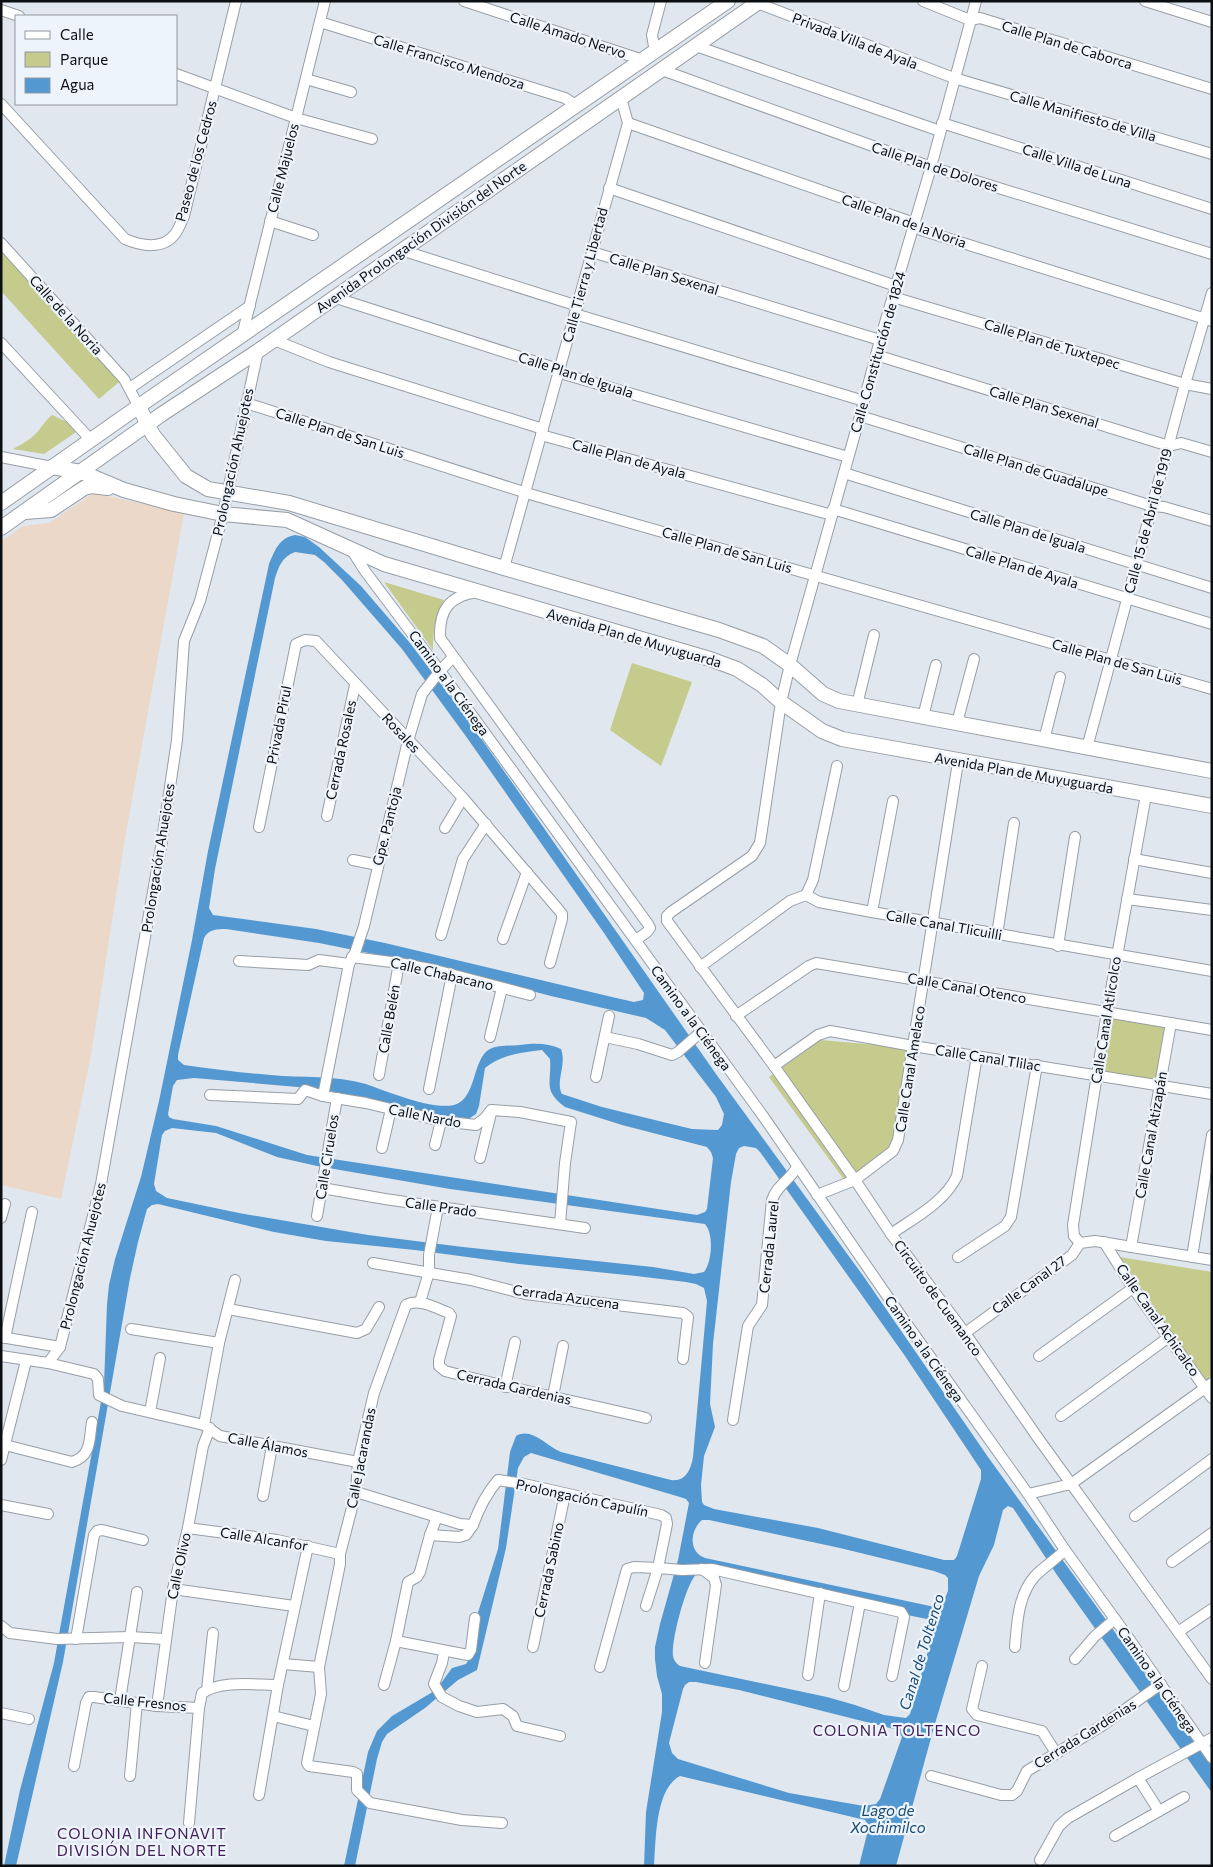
<svg xmlns="http://www.w3.org/2000/svg" width="1213" height="1867" font-family="Commissioner,sans-serif">
  <rect width="100%" height="100%" fill="#e0e7ef"/>
  <path fill="#ebd8c9" d="M94,493L184,513L124,844L91,1055L61,1199L1,1185V541L23,526L49,523Z"/>
  <g fill="#c5cb8c">
    <path d="M1,245L119,382L99,399L1,291Z"/>
    <path d="M52,415L67,422L76,432L44,454L13,449C22,444 32,439 39,430C44,424 46,420 52,415Z"/>
    <path d="M384,582L444,600C435,616 433,632 433,650Z"/>
    <path d="M632,663L692,682L661,766L610,730Z"/>
    <path d="M1113,1018L1168,1026L1157,1085L1103,1075Z"/>
    <path d="M821,1040L910,1048L891,1150L845,1181L769,1077Z"/>
    <path d="M1120,1257L1212,1272V1375L1205,1381Z"/>
  </g>
  <path fill="#5498d1" fill-rule="evenodd" d="M295,535L305,537L319,547L361,586L410,643L464,714L716,1074L864,1277L988,1457L1212,1766V1793L1057,1575L1013,1508L1008,1506L1003,1510L994,1545L979,1576L934,1727L896,1866H859L869,1826L865,1820L680,1776C655,1789 656,1840 654,1866H644L646,1812L662,1712V1694L657,1676L655,1659V1647L660,1624L678,1560L689,1503L686,1499L680,1497L531,1453L524,1457L518,1468L506,1548L477,1670L458,1680L425,1708L387,1734L382,1742L377,1759L355,1866H344L368,1752L377,1731L392,1716L436,1690L452,1668L466,1664L470,1658L475,1622L498,1549L510,1452L516,1436C532,1427 546,1446 561,1452L671,1480C686,1482 691,1469 693,1457L707,1301L704,1288L696,1284L686,1282L636,1276L519,1264L415,1250L326,1241L274,1232L158,1204L152,1205L147,1209L138,1242L130,1278L63,1662L16,1866H4L20,1790L54,1663L60,1629L104,1385L107,1304L109,1285L115,1259L141,1177L159,1101L192,940L208,851L269,564C275,550 279,538 295,535ZM295,552L315,555L324,562L342,580L402,649L465,735L604,933L644,993L643,1000L634,1002L612,997L385,943L316,929L213,915L209,908L215,869L275,578C279,566 282,557 295,552ZM226,929L319,943L448,969L551,996L646,1018L665,1030L716,1097L724,1114L722,1125L718,1130L692,1129L667,1123L602,1107L562,1094C555,1082 567,1065 561,1049C548,1043 535,1043 520,1045C511,1046 498,1045 490,1049C472,1058 477,1099 454,1105C431,1110 389,1092 366,1084C335,1075 302,1078 271,1075C242,1073 213,1069 184,1065L178,1060V1055L204,938C209,929 217,929 226,929ZM542,1050L550,1059C552,1082 542,1090 565,1107L622,1125L707,1147L711,1152L713,1158L707,1209L705,1212L697,1215L307,1155L216,1126L173,1119L169,1117L168,1114L173,1086L177,1080L194,1078L321,1089L413,1111L467,1120L476,1114L479,1106L485,1068C500,1055 523,1052 542,1050ZM172,1128L216,1133L277,1157L317,1166L450,1189L705,1224C714,1234 712,1262 704,1272L694,1274L653,1267L463,1247L368,1235L239,1213L167,1198L156,1191L154,1184L162,1135L165,1131ZM744,1146L756,1148L760,1152L905,1356L981,1470V1479L957,1556L954,1560H944L818,1528L714,1509L704,1505L702,1502L701,1485L704,1456L715,1427L710,1404L713,1344L731,1182L736,1154L739,1148ZM702,1520H709L840,1548L934,1571L945,1575L948,1578V1591L942,1605L930,1606L705,1558C688,1552 690,1530 702,1520ZM698,1572C775,1586 851,1604 927,1619L932,1622L934,1627L932,1637L910,1714L906,1718L884,1715L855,1705L827,1697L680,1666C676,1663 674,1661 673,1656C671,1641 686,1582 698,1572ZM689,1682H696L739,1690L898,1730L902,1737L880,1799L876,1804L864,1806L789,1793L678,1759L672,1753L669,1743L683,1689L685,1685Z"/>
  <g fill="none" stroke-linecap="round" stroke-linejoin="round">
    <defs>
      <g id="street">
        <path d="M464,1L643,60"/>
        <path d="M923,1L970,20L980,18L1212,89"/>
        <path d="M976,1L931,167L880,340L860,416L790,665L781,702L760,843L752,856L671,912L667,916V921L774,1066L855,1180L891,1234L965,1333L1038,1438L1212,1679"/>
        <path d="M1145,1L1212,22"/>
        <path d="M757,3L954,78L1212,154"/>
        <path d="M1,10L19,16"/>
        <path d="M320,22L565,98L577,106"/>
        <path d="M696,46L940,131"/>
        <path d="M655,52L652,35L661,1"/>
        <path d="M662,70L931,167L1212,254"/>
        <path d="M176,74L296,118L372,139"/>
        <path d="M306,79L351,92"/>
        <path d="M1,104L125,239C141,246 163,250 175,234C179,229 181,222 184,216L236,1"/>
        <path d="M628,123L914,223L921,230L1212,321"/>
        <path d="M942,123L1212,209"/>
        <path d="M609,188L896,286"/>
        <path d="M270,221L313,235"/>
        <path d="M1,243L124,379L139,407"/>
        <path d="M401,250L578,306"/>
        <path d="M592,252L880,340"/>
        <path d="M333,297L558,369L567,375L848,457"/>
        <path d="M893,297L1185,384L1212,389"/>
        <path d="M575,314L864,401"/>
        <path d="M242,336L325,1"/>
        <path d="M274,340L329,362L543,429"/>
        <path d="M1,343L91,440"/>
        <path d="M876,355L1169,446L1181,443L1212,452"/>
        <path d="M130,388L250,306"/>
        <path d="M246,403L533,495L1212,689"/>
        <path d="M860,416L1152,506L1164,507L1212,521"/>
        <path d="M541,435L832,515"/>
        <path d="M1,457L52,467"/>
        <path d="M844,473L1212,588"/>
        <path d="M833,509L1212,624"/>
        <path d="M351,549L365,571L440,671L763,1116L899,1313L1028,1494L1065,1550L1125,1633L1212,1758"/>
        <path d="M504,568L628,123L621,98"/>
        <path d="M477,592C449,596 439,610 440,638L648,924L650,928L647,932L636,940"/>
        <path d="M857,705L874,635"/>
        <path d="M923,717L936,665"/>
        <path d="M957,723L974,659"/>
        <path d="M1044,740L1060,677"/>
        <path d="M1087,748L1185,384L1212,293"/>
        <path d="M327,816L355,685"/>
        <path d="M259,827L296,644L305,640L316,641L463,798L558,909L562,914V919L550,963"/>
        <path d="M445,828L463,798"/>
        <path d="M1134,859L1212,873"/>
        <path d="M353,860L378,865"/>
        <path d="M806,895L813,880L837,766"/>
        <path d="M1127,899L1212,910"/>
        <path d="M872,912L893,801"/>
        <path d="M441,935L463,859L486,824"/>
        <path d="M997,935L1014,823"/>
        <path d="M503,939L527,872"/>
        <path d="M1058,946L1075,837"/>
        <path d="M352,957L399,963L435,970L530,995"/>
        <path d="M239,961L308,965L319,960L349,964"/>
        <path d="M700,967L790,901L806,895L819,902L872,912L1212,971"/>
        <path d="M736,1016L809,966L816,963L1212,1030"/>
        <path d="M490,1037L502,988"/>
        <path d="M605,1037L638,1044L672,1055L678,1052L701,1032"/>
        <path d="M774,1066L818,1035L830,1031L913,1046L1212,1094"/>
        <path d="M379,1075L399,963"/>
        <path d="M596,1077L609,1016"/>
        <path d="M429,1089L452,975"/>
        <path d="M210,1095L298,1099L305,1090L323,1096L366,1103L441,1121L476,1125L485,1118L491,1110L520,1112L571,1122L565,1163L560,1224"/>
        <path d="M323,1096L349,964L355,953L364,926L408,741L422,694L440,671L453,657"/>
        <path d="M435,1145L441,1121"/>
        <path d="M382,1148L391,1109"/>
        <path d="M480,1158L491,1113"/>
        <path d="M322,1188L385,1199L585,1228"/>
        <path d="M817,1195L855,1180L893,1151L898,1140L958,762"/>
        <path d="M317,1216L337,1098"/>
        <path d="M1,1218L5,1204"/>
        <path d="M891,1234C914,1218 945,1202 957,1176L977,1056"/>
        <path d="M1104,1242L1133,1288L1212,1398"/>
        <path d="M1080,1243L1074,1236L1073,1225L1107,1012L1146,795"/>
        <path d="M1131,1247L1171,1023"/>
        <path d="M958,1257L1005,1226L1011,1217L1037,1065"/>
        <path d="M1192,1257L1212,1135"/>
        <path d="M373,1263L471,1280L525,1294L683,1313L688,1317L683,1359"/>
        <path d="M420,1302L429,1272V1255L438,1207"/>
        <path d="M228,1309L357,1333L366,1329L379,1307"/>
        <path d="M131,1329L219,1343"/>
        <path d="M965,1333L1072,1255L1080,1243L1095,1241L1212,1260"/>
        <path d="M1,1337L60,1347"/>
        <path d="M5,1338L32,1212"/>
        <path d="M1,1356L48,1363L94,1374L98,1379L99,1395L122,1406L204,1425L220,1436L358,1462"/>
        <path d="M1039,1356L1133,1288"/>
        <path d="M48,1363L60,1347L101,1184L161,847L177,740L184,641L200,601L223,514L258,351"/>
        <path d="M505,1387L515,1342"/>
        <path d="M553,1396L563,1346"/>
        <path d="M150,1412L160,1358"/>
        <path d="M1061,1416L1169,1337"/>
        <path d="M733,1420L748,1326L762,1305L772,1200C777,1185 790,1180 797,1167"/>
        <path d="M204,1425L219,1343L235,1280"/>
        <path d="M5,1445L72,1462C92,1456 89,1439 92,1422"/>
        <path d="M1,1460L26,1361"/>
        <path d="M356,1492L460,1524L473,1525C479,1508 486,1494 498,1480L524,1484L661,1515L666,1518L667,1524L658,1568L634,1567L627,1569L600,1667"/>
        <path d="M1028,1494L1071,1484L1212,1383"/>
        <path d="M263,1496L272,1446"/>
        <path d="M1,1505L48,1514"/>
        <path d="M1135,1516L1212,1459"/>
        <path d="M188,1528L277,1540L340,1554"/>
        <path d="M430,1535L459,1537L466,1535L473,1525"/>
        <path d="M1172,1562L1212,1533"/>
        <path d="M702,1569L714,1578L716,1585L705,1663"/>
        <path d="M173,1589L294,1606"/>
        <path d="M646,1606L658,1568L682,1570L712,1569L901,1612L904,1617L892,1676"/>
        <path d="M1,1626L10,1633L57,1639L130,1637L165,1639"/>
        <path d="M1178,1632L1212,1609"/>
        <path d="M76,1639L94,1535L97,1531L102,1530L143,1540"/>
        <path d="M396,1641L468,1655L471,1650L475,1618"/>
        <path d="M533,1647L565,1494"/>
        <path d="M1015,1647C1017,1623 1018,1595 1035,1576C1044,1567 1056,1559 1065,1550"/>
        <path d="M444,1652L442,1663L434,1684L442,1697L459,1706L477,1712L503,1709L513,1716L517,1726L560,1736"/>
        <path d="M1075,1659L1095,1636L1115,1619"/>
        <path d="M283,1664L319,1667"/>
        <path d="M982,1666L972,1709L977,1715L1042,1731L1056,1753"/>
        <path d="M808,1675L820,1593"/>
        <path d="M384,1685L396,1641L408,1582L417,1577L420,1572L430,1535L437,1517"/>
        <path d="M844,1686L860,1603"/>
        <path d="M207,1690L213,1633"/>
        <path d="M120,1700L137,1592"/>
        <path d="M157,1706L173,1589L188,1528L203,1446L210,1428"/>
        <path d="M1,1713L29,1719"/>
        <path d="M273,1716L314,1726"/>
        <path d="M74,1766L86,1703L89,1697H94L157,1706L199,1708L202,1693C222,1680 255,1685 278,1685"/>
        <path d="M130,1776L137,1703"/>
        <path d="M931,1776L1001,1795H1012L1017,1791L1027,1771L1103,1725L1161,1684"/>
        <path d="M1138,1778L1159,1811"/>
        <path d="M259,1795L278,1685L308,1546"/>
        <path d="M189,1823L199,1708"/>
        <path d="M502,1823L462,1820L370,1803L357,1790V1774L353,1772L309,1766L307,1763L321,1694L319,1667L340,1564V1554L356,1492L358,1462L374,1393L406,1305C419,1298 436,1308 449,1313L451,1316L439,1360V1366L445,1371C512,1389 579,1402 646,1418"/>
        <path d="M1115,1836L1184,1797"/>
        <path d="M1040,1860L1059,1826L1068,1818L1138,1778L1212,1738"/>
      </g>
      <g id="secondary">
        <path d="M139,407L153,435L186,476L208,489L289,503L504,568L719,630L763,646L790,665L823,694L839,701L1212,771"/>
        <path d="M52,467L81,472L124,490L174,504L223,514L287,520L384,564L710,659L737,669L762,685L781,702L822,731L842,739L1212,806"/>
        <path d="M1,503L152,397L728,1"/>
        <path d="M25,512L51,510L84,488L91,486L108,488"/>
        <path d="M1,528L162,414L258,351L760,1"/>
      </g>
    </defs>
    <use href="#street" stroke="#979ea5" stroke-width="12"/>
    <use href="#secondary" stroke="#979ea5" stroke-width="16"/>
    <use href="#street" stroke="#fff" stroke-width="10"/>
    <use href="#secondary" stroke="#fff" stroke-width="14"/>
  </g>
  <g text-anchor="middle" stroke-width="4.5" stroke-linejoin="round" paint-order="stroke">
    <g font-size="14" fill="#0b0e10" stroke="#edf4fc">
      <text transform="translate(568 35) rotate(18)" y="5">Calle Amado Nervo</text>
      <text transform="translate(855 41) rotate(21)" y="5">Privada Villa de Ayala</text>
      <text transform="translate(1067 45) rotate(17)" y="5">Calle Plan de Caborca</text>
      <text transform="translate(449 62) rotate(17)" y="5">Calle Francisco Mendoza</text>
      <text transform="translate(1083 116) rotate(16)" y="5">Calle Manifiesto de Villa</text>
      <text transform="translate(196 161) rotate(-75)" y="5">Paseo de los Cedros</text>
      <text transform="translate(1077 166) rotate(18)" y="5">Calle Villa de Luna</text>
      <text transform="translate(935 167) rotate(18)" y="5">Calle Plan de Dolores</text>
      <text transform="translate(283 168) rotate(-76)" y="5">Calle Majuelos</text>
      <text transform="translate(904 221) rotate(20)" y="5">Calle Plan de la Noria</text>
      <text transform="translate(421 237) rotate(-35)" y="5">Avenida Prolongación División del Norte</text>
      <text transform="translate(664 274) rotate(17)" y="5">Calle Plan Sexenal</text>
      <text transform="translate(585 275) rotate(-75)" y="5">Calle Tierra y Libertad</text>
      <text transform="translate(66 315) rotate(48)" y="5">Calle de la Noria</text>
      <text transform="translate(1052 344) rotate(17)" y="5">Calle Plan de Tuxtepec</text>
      <text transform="translate(878 352) rotate(-74)" y="5">Calle Constitución de 1824</text>
      <text transform="translate(576 375) rotate(18)" y="5">Calle Plan de Iguala</text>
      <text transform="translate(1044 407) rotate(17)" y="5">Calle Plan Sexenal</text>
      <text transform="translate(340 433) rotate(18)" y="5">Calle Plan de San Luis</text>
      <text transform="translate(629 459) rotate(15)" y="5">Calle Plan de Ayala</text>
      <text transform="translate(233 462) rotate(-78)" y="5">Prolongación Ahuejotes</text>
      <text transform="translate(1036 470) rotate(17)" y="5">Calle Plan de Guadalupe</text>
      <text transform="translate(1148 521) rotate(-75)" y="5">Calle 15 de Abril de 1919</text>
      <text transform="translate(1028 531) rotate(17)" y="5">Calle Plan de Iguala</text>
      <text transform="translate(727 550) rotate(16)" y="5">Calle Plan de San Luis</text>
      <text transform="translate(1022 567) rotate(17)" y="5">Calle Plan de Ayala</text>
      <text transform="translate(634 638) rotate(16)" y="5">Avenida Plan de Muyuguarda</text>
      <text transform="translate(1117 662) rotate(16)" y="5">Calle Plan de San Luis</text>
      <text transform="translate(449 683) rotate(54)" y="5">Camino a la Ciénega</text>
      <text transform="translate(279 725) rotate(-79)" y="5">Privada Pirul</text>
      <text transform="translate(401 733) rotate(47)" y="5">Rosales</text>
      <text transform="translate(341 750) rotate(-78)" y="5">Cerrada Rosales</text>
      <text transform="translate(1024 773) rotate(10)" y="5">Avenida Plan de Muyuguarda</text>
      <text transform="translate(387 826) rotate(-76)" y="5">Gpe. Pantoja</text>
      <text transform="translate(158 858) rotate(-81)" y="5">Prolongación Ahuejotes</text>
      <text transform="translate(944 925) rotate(10)" y="5">Calle Canal Tlicuilli</text>
      <text transform="translate(442 974) rotate(13)" y="5">Calle Chabacano</text>
      <text transform="translate(967 988) rotate(10)" y="5">Calle Canal Otenco</text>
      <text transform="translate(691 1018) rotate(54)" y="5">Camino a la Ciénega</text>
      <text transform="translate(389 1019) rotate(-80)" y="5">Calle Belén</text>
      <text transform="translate(1106 1020) rotate(-81)" y="5">Calle Canal Atlicolco</text>
      <text transform="translate(988 1058) rotate(9)" y="5">Calle Canal Tlilac</text>
      <text transform="translate(910 1069) rotate(-81)" y="5">Calle Canal Amelaco</text>
      <text transform="translate(425 1116) rotate(11)" y="5">Calle Nardo</text>
      <text transform="translate(1151 1135) rotate(-80)" y="5">Calle Canal Atizapán</text>
      <text transform="translate(327 1157) rotate(-81)" y="5">Calle Ciruelos</text>
      <text transform="translate(441 1207) rotate(8)" y="5">Calle Prado</text>
      <text transform="translate(769 1247) rotate(-84)" y="5">Cerrada Laurel</text>
      <text transform="translate(83 1256) rotate(-76)" y="5">Prolongación Ahuejotes</text>
      <text transform="translate(1029 1285) rotate(-36)" y="5">Calle Canal 27</text>
      <text transform="translate(566 1297) rotate(8)" y="5">Cerrada Azucena</text>
      <text transform="translate(938 1298) rotate(54)" y="5">Circuito de Cuemanco</text>
      <text transform="translate(1158 1320) rotate(55)" y="5">Calle Canal Achicalco</text>
      <text transform="translate(924 1349) rotate(55)" y="5">Camino a la Ciénega</text>
      <text transform="translate(514 1387) rotate(13)" y="5">Cerrada Gardenias</text>
      <text transform="translate(268 1445) rotate(11)" y="5">Calle Álamos</text>
      <text transform="translate(361 1458) rotate(-79)" y="5">Calle Jacarandas</text>
      <text transform="translate(582 1498) rotate(12)" y="5">Prolongación Capulín</text>
      <text transform="translate(264 1539) rotate(9)" y="5">Calle Alcanfor</text>
      <text transform="translate(179 1566) rotate(-78)" y="5">Calle Olivo</text>
      <text transform="translate(549 1570) rotate(-78)" y="5">Cerrada Sabino</text>
      <text transform="translate(1157 1680) rotate(55)" y="5">Camino a la Ciénega</text>
      <text transform="translate(145 1702) rotate(6)" y="5">Calle Fresnos</text>
      <text transform="translate(1085 1734) rotate(-32)" y="5">Cerrada Gardenias</text>
    </g>
    <g font-size="15" font-style="italic" fill="#184a71" stroke="#edf4fc">
      <text transform="translate(922 1652) rotate(-73)" y="5">Canal de Toltenco</text>
      <text x="888" y="1816">Lago de<tspan x="888" dy="17">Xochimilco</tspan></text>
    </g>
    <g font-size="15" letter-spacing="1" fill="#432057" stroke="#edf4fc">
      <text x="897" y="1736">COLONIA TOLTENCO</text>
      <text x="142" y="1839">COLONIA INFONAVIT<tspan x="142" dy="17">DIVISIÓN DEL NORTE</tspan></text>
    </g>
  </g>
  <rect width="1213" height="1867" fill="none" stroke="#0b0e10" stroke-width="5"/>
  <rect x="15" y="15" width="162" height="90" fill="#edf4fc" stroke="#93989e"/>
  <rect x="25" y="31" width="25" height="8" fill="#ffffff" stroke="#93989e"/>
  <text x="60" y="40" font-size="15" fill="#0b0e10">Calle</text>
  <rect x="25" y="52" width="25" height="15" fill="#c5cb8c" stroke="#93989e"/>
  <text x="60" y="65" font-size="15" fill="#0b0e10">Parque</text>
  <rect x="25" y="78" width="25" height="15" fill="#5498d1" stroke="#93989e"/>
  <text x="60" y="90" font-size="15" fill="#0b0e10">Agua</text>
</svg>
